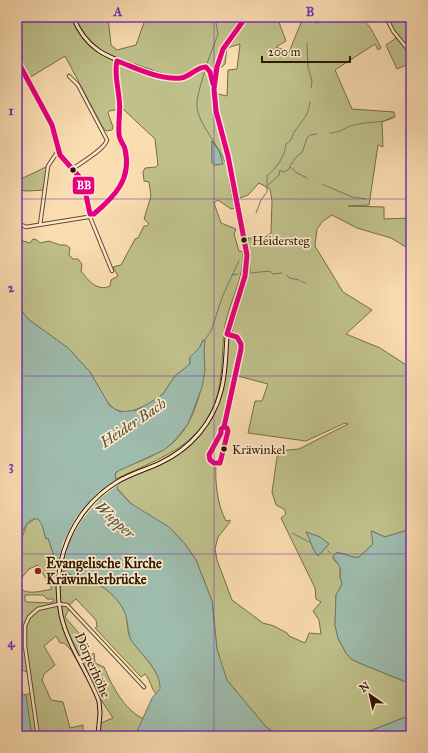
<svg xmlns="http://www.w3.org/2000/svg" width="428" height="753" font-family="'IM FELL Great Primer',serif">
  <rect width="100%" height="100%" fill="#faddb1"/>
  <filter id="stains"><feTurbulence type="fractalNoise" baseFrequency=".005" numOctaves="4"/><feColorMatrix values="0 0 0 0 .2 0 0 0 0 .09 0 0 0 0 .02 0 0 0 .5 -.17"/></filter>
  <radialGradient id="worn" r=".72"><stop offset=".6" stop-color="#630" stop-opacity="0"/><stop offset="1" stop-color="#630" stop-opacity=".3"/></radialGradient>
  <g fill="#bfc08a" stroke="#786c45" fill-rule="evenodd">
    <path d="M17,17H73C82,35 93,52 113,59L120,109L109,111L108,113L113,127L112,130L106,131L102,126L65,56L29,78L17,58Z"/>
    <path d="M74,17H108L111,45L117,50L136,45L146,17H277L286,41L276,47L289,52L303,18L311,17L316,23L329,20L328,17C366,17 364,14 381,48L378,50L375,44L335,70L352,109L394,112L395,116L382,122L383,147L378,145L369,205L348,206L384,207V219L411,218V250L391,238L357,228L332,215L323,221L317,229L315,246L343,292L372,310L346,334L380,348L411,368V529L385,537L372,531L373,544L359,557C351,559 345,552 336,553L333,556V559L340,566V577L342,584L336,595L335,625L338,638L346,653L351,659L357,662L411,684V715L357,736H279L266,727L227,680L222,667L217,649L212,601L196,560L185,544L169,527L135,508L116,487V482L120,480C135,473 150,468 165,461C194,446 216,417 223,385C226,368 225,351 227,334L236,336L241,344L237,368L242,344L238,336L232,331L250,270L248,238H264L271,233L272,201L270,189L259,183L248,195L237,199L230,158L218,117L216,87L218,94L227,96L228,70L237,69L240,44L227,48L225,64L221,68L217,66L215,85L212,82L208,69L204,67L199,68H206L209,72L214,111L227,159L230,184L235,208L231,209L218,200L214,203L221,223L236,229L234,234L239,251L243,252C244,279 230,300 225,325C222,344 223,364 220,383C210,445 163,456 116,479L115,475L118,470C133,464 148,459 163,450C189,435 199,402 204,374C206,363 202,351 205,341L203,340L200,347L190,357V364L175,376L163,394L149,404L132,411L124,412L114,409L106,400L90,372L68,348L28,319L17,305V239L30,243L33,239L37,240L40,243L49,241L60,245H66L70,248L69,255L73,259H78L82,264L81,271C88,280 97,292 110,286L111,280L118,276L113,267L121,265L135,239L138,238L144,226H147L149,224L144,219L151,196L149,182L144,181L143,172L145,168L156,167L158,165L155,139L122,108L115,69L116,66L122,63L156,74L121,59C100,61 81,34 74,17ZM212,141L219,151L223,164L215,165L212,163ZM234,375L268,384L262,401H255L248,433L306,441L345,423L348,424L299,449L278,451L272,492L276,505L284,509L286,514L281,518L315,588L316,599L321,602L313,611L319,620L321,634L309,633L305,643L289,636L287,633L274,626L263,623L232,600L217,560L215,549L218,537L230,522V520L226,521C217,504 215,482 216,463L211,461L209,456L221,433V429L224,427ZM306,532L320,537L329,544L318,556C311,548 312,540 306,532Z"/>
    <path d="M386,17H411V52L393,31Z"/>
    <path d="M396,38L411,53V63L397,69L386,45Z"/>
    <path d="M48,166L44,190L28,191L17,190V168L23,178Z"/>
    <path d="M36,518L41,521L46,539L48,538L55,559L56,568L74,576L76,574C95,579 121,597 126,616C128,623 127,634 131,639C141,655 159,669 161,688L157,695C151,689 151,681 145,674L141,677L95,628L97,627L96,620L76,599L67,607L69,609L65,617L83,638L86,649L91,655L94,653L95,663L104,667C112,686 124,710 144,719L135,736H99L101,723L113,718L86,677L71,650L64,643H60L56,636L44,646L55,665L44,674L42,680L51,700L63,702L70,728L83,725V732L73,736H32L25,695L32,693L29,673L20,669L17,653V551L27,524ZM38,565L52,589C42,591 18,598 19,581L29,569ZM25,595H43L47,599H53L54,601L50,603L27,602L25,601Z"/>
  </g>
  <g fill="#9ebcad" stroke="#727a68">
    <path d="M212,141L219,151L223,164L215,165L212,163Z"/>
    <path d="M17,305L28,319L68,348L90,372L110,406L120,412L137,410L156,399L163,394L175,376L190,364V357L200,347L203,340L205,341L204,350L205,371L202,387L188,424L173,442L164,450L116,472L115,476L118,490L130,503L169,527L185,544L196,560L212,601L217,649L227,680L266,727L279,736H135L152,698L160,689C161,670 141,655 131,640C128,634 128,623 126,616C121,597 95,579 77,574L74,576L56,568L55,559L48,538L46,539L42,525L38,519C24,516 20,541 17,551Z"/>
    <path d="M411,529V684L357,662L351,659L346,653L338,638L335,625L336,595L342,584L340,577L341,569L333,556L336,553C345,552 351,559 359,557L373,544L371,531L385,537Z"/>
    <path d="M306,532L320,537L329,544L318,556C311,548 311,540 306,532Z"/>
    <path d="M17,694H24L26,696L32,736H17Z"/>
    <path d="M411,715V736H357Z"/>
  </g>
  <path fill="#faddb1" d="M117,479L118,485L101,498L82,520L69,542L62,570L56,569L63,542L76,517L96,494Z"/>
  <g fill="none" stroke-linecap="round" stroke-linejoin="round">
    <g stroke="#727a68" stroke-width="1">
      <path d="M307,43L308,67L312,81L311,88"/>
      <path d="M206,66L218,34L215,17"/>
      <path d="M205,69C203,80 196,96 197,107C198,123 219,146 225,162"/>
      <path d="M330,133C340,133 345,127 354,125C368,121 383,124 395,117"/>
      <path d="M290,166L297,156L302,153L307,138L310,135L317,134"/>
      <path d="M322,184L352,197L366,199"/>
      <path d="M268,185L279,175L280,170L283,172L288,170L290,167L297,173L307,178"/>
      <path d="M256,213L261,200L267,192V176C276,168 285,157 286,144C292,141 292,136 295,131C302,121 309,115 310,102"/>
      <path d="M251,273L270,271L273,274L282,273"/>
      <path d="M232,275L238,274"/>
      <path d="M287,275L289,278L299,280"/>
      <path d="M301,281L305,283"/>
      <path d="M204,341L211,331L223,295L239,261"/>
      <path d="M292,533L311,543"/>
      <path d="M328,551L330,553"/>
    </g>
    <defs>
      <g id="street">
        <path d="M386,17L393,31L411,53"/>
        <path d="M17,60L52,125L60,155L74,169L85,186L90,217L112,271"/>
        <path d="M69,76L78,85L107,140C105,149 82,162 74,168"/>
        <path d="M409,175L411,170"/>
        <path d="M17,223L26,227L32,226L88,217L113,198L119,189L127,164L125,148L119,136L121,109L115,68L117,61"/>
        <path d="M40,225L48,166L58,151"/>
        <path d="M224,427L228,430V433L225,435L221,434L220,431L224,427L241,347L237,337L227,334"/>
        <path d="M38,736L25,646V626L29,617L38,609L59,604L67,605L144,687"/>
      </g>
      <g id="secondary">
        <path d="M73,17C86,49 106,57 137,67C149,71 160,76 173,78C189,79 193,66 206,67C212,72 209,80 215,85"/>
        <path d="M98,736L100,713L99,701C88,672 68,646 61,615C50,563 72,510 117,482C130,474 145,470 160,463C190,449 213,423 221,391C227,370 225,349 228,328C233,302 249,280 246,252C245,233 238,214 234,195C231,182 230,169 228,156C220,121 207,92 220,56C225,41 238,30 246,17"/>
      </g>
    </defs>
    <use href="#street" stroke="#62492c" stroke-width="4.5"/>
    <use href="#secondary" stroke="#301800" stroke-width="5"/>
    <use href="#street" stroke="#fce9cc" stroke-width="2.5"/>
    <use href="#secondary" stroke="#fce9cc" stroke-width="3"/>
    <defs>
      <g id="bus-1">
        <path d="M17,60L52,125L60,155L83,181L90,214H94C115,196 132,179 125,149C124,144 119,140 119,134C118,122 121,110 119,98C118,86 114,73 117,61C136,68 159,80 181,78C190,77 196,67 206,67L210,72L213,84"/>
        <path d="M224,427L227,428L228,431L220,463H214L210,460L209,455L221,433V429Z"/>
        <path d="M224,427L241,349V344L237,337L227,334L245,276L247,255L228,156L216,111L214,89L217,67L223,49L246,17"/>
      </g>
    </defs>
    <use href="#bus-1" stroke="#fce9cc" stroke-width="8"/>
    <use href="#bus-1" stroke="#e5007d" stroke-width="5"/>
  </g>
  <path fill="none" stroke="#7b2cbf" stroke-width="1" stroke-opacity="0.55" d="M214,17V736M17,199H411M17,376H411M17,554H411"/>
  <g fill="#301800" stroke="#fce9cc" stroke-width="1.5">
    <circle cx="73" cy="170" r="3.5"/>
    <circle cx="244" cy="240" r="3.5"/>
    <circle cx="224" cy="449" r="3.5"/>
  </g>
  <circle fill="#8f2418" stroke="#fce9cc" stroke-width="1.5" cx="38" cy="571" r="4"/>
  <g text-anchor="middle" stroke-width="3.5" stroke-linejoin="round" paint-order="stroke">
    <g font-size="13" fill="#301800" stroke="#fce9cc" text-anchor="start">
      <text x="252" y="245">Heidersteg</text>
      <text x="232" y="454">Kräwinkel</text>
    </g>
    <g font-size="14" font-weight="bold" fill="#301800" stroke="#fce9cc" text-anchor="start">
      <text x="46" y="568">Evangelische Kirche<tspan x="46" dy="16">Kräwinklerbrücke</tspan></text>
    </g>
    <g font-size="14" fill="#301800" stroke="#fce9cc">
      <text transform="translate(93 665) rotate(66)" y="5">Dörperhöhe</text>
    </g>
    <g font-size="15" font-style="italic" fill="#56513d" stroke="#fce9cc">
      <text transform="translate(133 423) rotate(-34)" y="5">Heider Bach</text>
      <text transform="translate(115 520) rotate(42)" y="5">Wupper</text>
    </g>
  </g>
  <rect stroke="#fce9cc" stroke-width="1.5" x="72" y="176" width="23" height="19" rx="4" fill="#e5007d"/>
  <g font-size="11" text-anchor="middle" font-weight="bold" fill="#fff">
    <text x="84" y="189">BB</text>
  </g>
  <rect width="428" height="753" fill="none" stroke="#faddb1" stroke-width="44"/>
  <g transform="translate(370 695) rotate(326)" stroke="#fce9cc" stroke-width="3" paint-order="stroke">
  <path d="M0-3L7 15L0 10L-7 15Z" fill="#301800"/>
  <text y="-6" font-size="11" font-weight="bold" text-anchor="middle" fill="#301800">N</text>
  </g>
  <path d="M262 56v6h88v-6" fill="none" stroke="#301800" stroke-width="2"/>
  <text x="268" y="56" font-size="12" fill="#301800" stroke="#fce9cc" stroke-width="3" paint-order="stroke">200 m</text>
  <rect x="22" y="22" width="384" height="709" fill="none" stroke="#7b2cbf" stroke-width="1.5"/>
  <g font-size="13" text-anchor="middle" font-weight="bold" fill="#7b2cbf">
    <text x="118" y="16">A</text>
    <text x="310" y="16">B</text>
    <text x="11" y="115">1</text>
    <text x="11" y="292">2</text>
    <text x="11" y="470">3</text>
    <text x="11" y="647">4</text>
  </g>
  <rect width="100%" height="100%" filter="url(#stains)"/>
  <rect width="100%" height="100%" fill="url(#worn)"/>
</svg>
